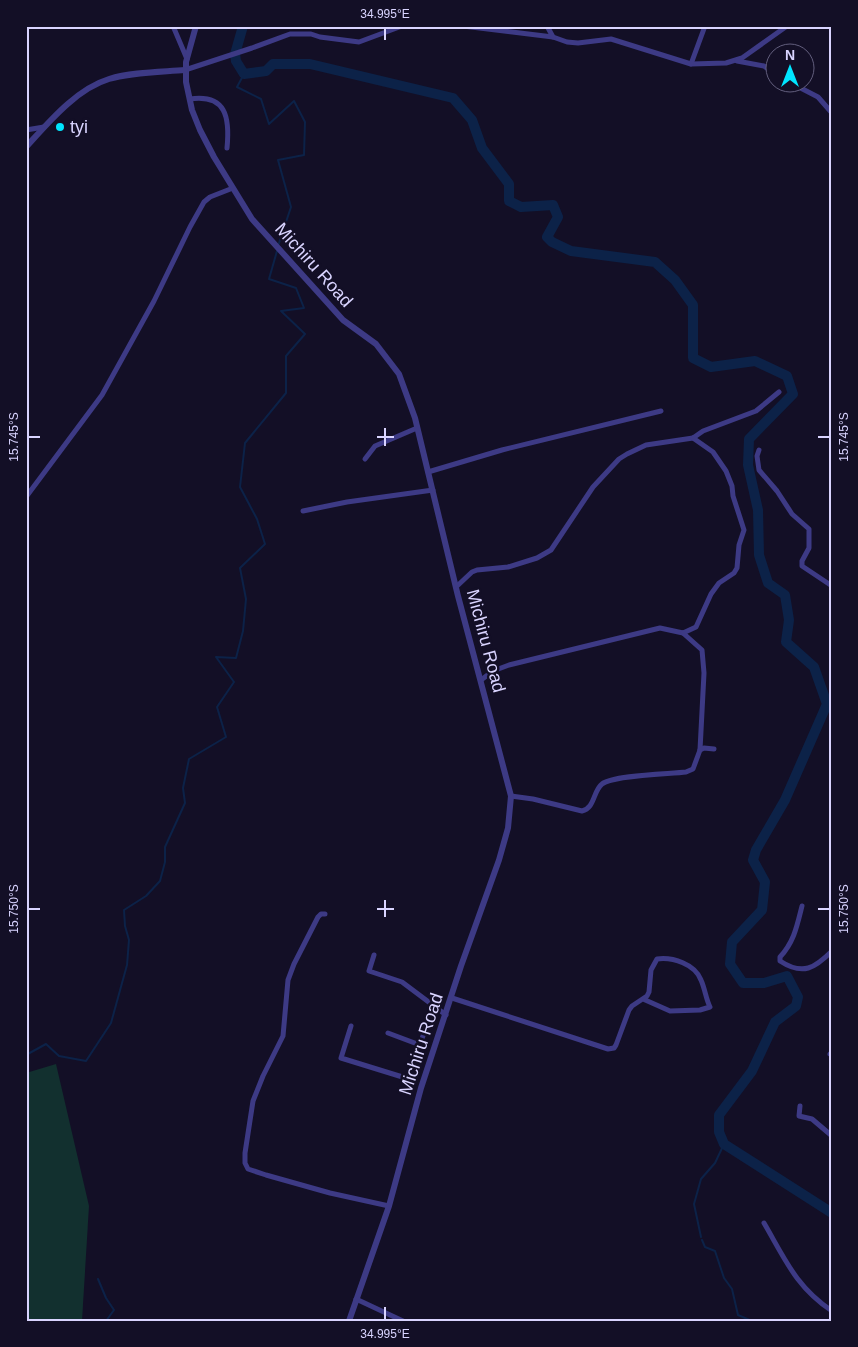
<svg xmlns="http://www.w3.org/2000/svg" width="858" height="1347" font-family="Arial,sans-serif">
  <rect width="100%" height="100%" fill="#130f26"/>
  <path fill="#12302f" d="M56,1064L89,1206L82,1321H26V1073Z"/>
  <g fill="none" stroke-linecap="round" stroke-linejoin="round">
    <g stroke="#0c2248" stroke-width="2">
      <path d="M244,74L237,87L261,99L269,124L294,101L305,122L304,155L278,160L291,207L278,246"/>
      <path d="M26,1055L46,1044L59,1056L86,1061L111,1023L127,965L129,940L125,926L124,910L146,896L160,881L165,862V847L185,803L183,788L189,759L226,737L217,707L234,682L216,657L236,658L243,631L246,599L240,568L265,544L257,519L240,487L245,443L286,393V356L305,334L281,311L304,308L296,288L269,279L277,251"/>
      <path d="M701,1237L694,1204L701,1179L715,1163L724,1144"/>
      <path d="M702,1240L705,1247L715,1251L724,1278L732,1289L738,1315L752,1321"/>
      <path d="M98,1279L106,1298L114,1310L106,1321"/>
    </g>
    <path stroke="#0c2248" stroke-width="10" d="M243,26L235,54L236,61L244,74L266,71L273,64H310L453,98L472,120L482,148L509,184V201L521,207L553,205L558,217L547,237L552,242L571,251L655,262L675,280L693,305V358L711,367L755,361L787,376L793,394L749,439L748,465L758,510L759,555L768,583L785,595L789,620L786,642L814,667L827,704L785,800L756,850L753,860L765,882L762,910L732,942L730,964L743,983H764L787,976L798,997L796,1006L775,1022L752,1071L719,1115V1132L724,1144L832,1213"/>
    <g stroke="#3d3a85" stroke-width="5">
      <path d="M173,26L187,59"/>
      <path d="M463,26L553,37L567,42L578,43L611,39L691,64L726,63L742,58L787,26"/>
      <path d="M547,26L553,37"/>
      <path d="M737,61L764,66L776,75"/>
      <path d="M691,64L705,26"/>
      <path d="M185,70L252,48L290,34H311L320,37L359,42L402,26"/>
      <path d="M789,82L818,97L832,113"/>
      <path d="M190,99C226,94 230,117 227,148"/>
      <path d="M26,130L44,127"/>
      <path d="M759,450L757,456L759,470L777,491L792,514L809,529V548L802,561V566L832,586"/>
      <path d="M365,459L375,446L417,428"/>
      <path d="M428,472L502,450L661,411"/>
      <path d="M26,497L102,395L154,301L190,227L204,202L210,197L233,188"/>
      <path d="M303,511L347,502L433,490"/>
      <path d="M456,587L472,572L477,570L508,567L537,558L551,550L593,487L619,459L627,454L646,445L693,438L703,431L756,411L779,392"/>
      <path d="M481,680L493,671L509,665L660,628L683,633L696,627L711,594L719,583L734,573L737,568L739,545L744,530L733,496L732,486L726,471L713,452L693,438"/>
      <path d="M700,750L704,748L714,749"/>
      <path d="M511,796L533,799L582,811C595,808 593,791 602,784C613,775 670,774 686,772L693,769L700,750L704,673L702,650L683,633"/>
      <path d="M802,906C797,926 794,942 780,957V961C803,976 815,968 832,951"/>
      <path d="M325,914H321L318,917L294,964L288,980L283,1036L263,1076L253,1101L245,1153V1163L248,1169L266,1175L330,1193L389,1206"/>
      <path d="M374,955L369,971L402,982L446,1015"/>
      <path d="M452,998L608,1049L614,1048L616,1045L629,1010L632,1006L647,996L649,992L651,970L657,959C673,957 695,964 701,980C705,989 706,999 710,1007L700,1010L670,1011L643,999"/>
      <path d="M351,1026L341,1058L409,1079L420,1045L388,1033"/>
      <path d="M420,1045L433,1005"/>
      <path d="M830,1054L832,1055"/>
      <path d="M800,1106L799,1116L812,1119L832,1136"/>
      <path d="M764,1223C785,1259 796,1287 832,1311"/>
      <path d="M356,1299L403,1321"/>
    </g>
    <g stroke="#3d3a85" stroke-width="6">
      <path d="M196,26L186,62V82L192,110L200,130L214,157L252,219L343,320L376,344L399,374L415,418L458,596L511,796L508,828L499,860L461,966L421,1088L389,1206L349,1321"/>
      <path d="M26,147C48,123 76,89 109,79C132,72 161,72 185,70"/>
    </g>
  </g>
  <path fill="none" stroke="#d9d4ff" stroke-width="2" d="M385,28V40M385,428V446M28,437H40M377,437H394M818,437H830M385,900V917M28,909H40M377,909H394M818,909H830M385,1307V1320"/>
  <circle fill="#00e5ff" stroke="#130f26" stroke-width="2" cx="60" cy="127" r="5"/>
  <g text-anchor="middle" stroke-width="5" stroke-linejoin="round" paint-order="stroke">
    <g font-size="18" fill="#d9d4ff" stroke="#130f26" text-anchor="start">
      <text x="70" y="133">tyi</text>
    </g>
    <g font-size="18" fill="#d9d4ff" stroke="#130f26">
      <text transform="translate(314 265) rotate(48)" y="6">Michiru Road</text>
      <text transform="translate(486 641) rotate(75)" y="6">Michiru Road</text>
      <text transform="translate(421 1044) rotate(-72)" y="6">Michiru Road</text>
    </g>
  </g>
  <rect width="858" height="1347" fill="none" stroke="#130f26" stroke-width="55"/>
  <g transform="translate(790 68)"><circle r="24" fill="#130f26" stroke="#625e7d"/>
  <path d="M0-4L9 19L0 12L-9 19Z" fill="#00e5ff"/>
  <text y="-8" font-size="14" font-weight="bold" text-anchor="middle" fill="#d9d4ff">N</text>
  </g>
  <rect x="28" y="28" width="802" height="1292" fill="none" stroke="#d9d4ff" stroke-width="2"/>
  <g font-size="12" text-anchor="middle" fill="#d9d4ff">
    <text x="385" y="18">34.995°E</text>
    <text transform="translate(14 437) rotate(-90)" y="4">15.745°S</text>
    <text transform="translate(844 437) rotate(-90)" y="4">15.745°S</text>
    <text transform="translate(14 909) rotate(-90)" y="4">15.750°S</text>
    <text transform="translate(844 909) rotate(-90)" y="4">15.750°S</text>
    <text x="385" y="1338">34.995°E</text>
  </g>
</svg>
